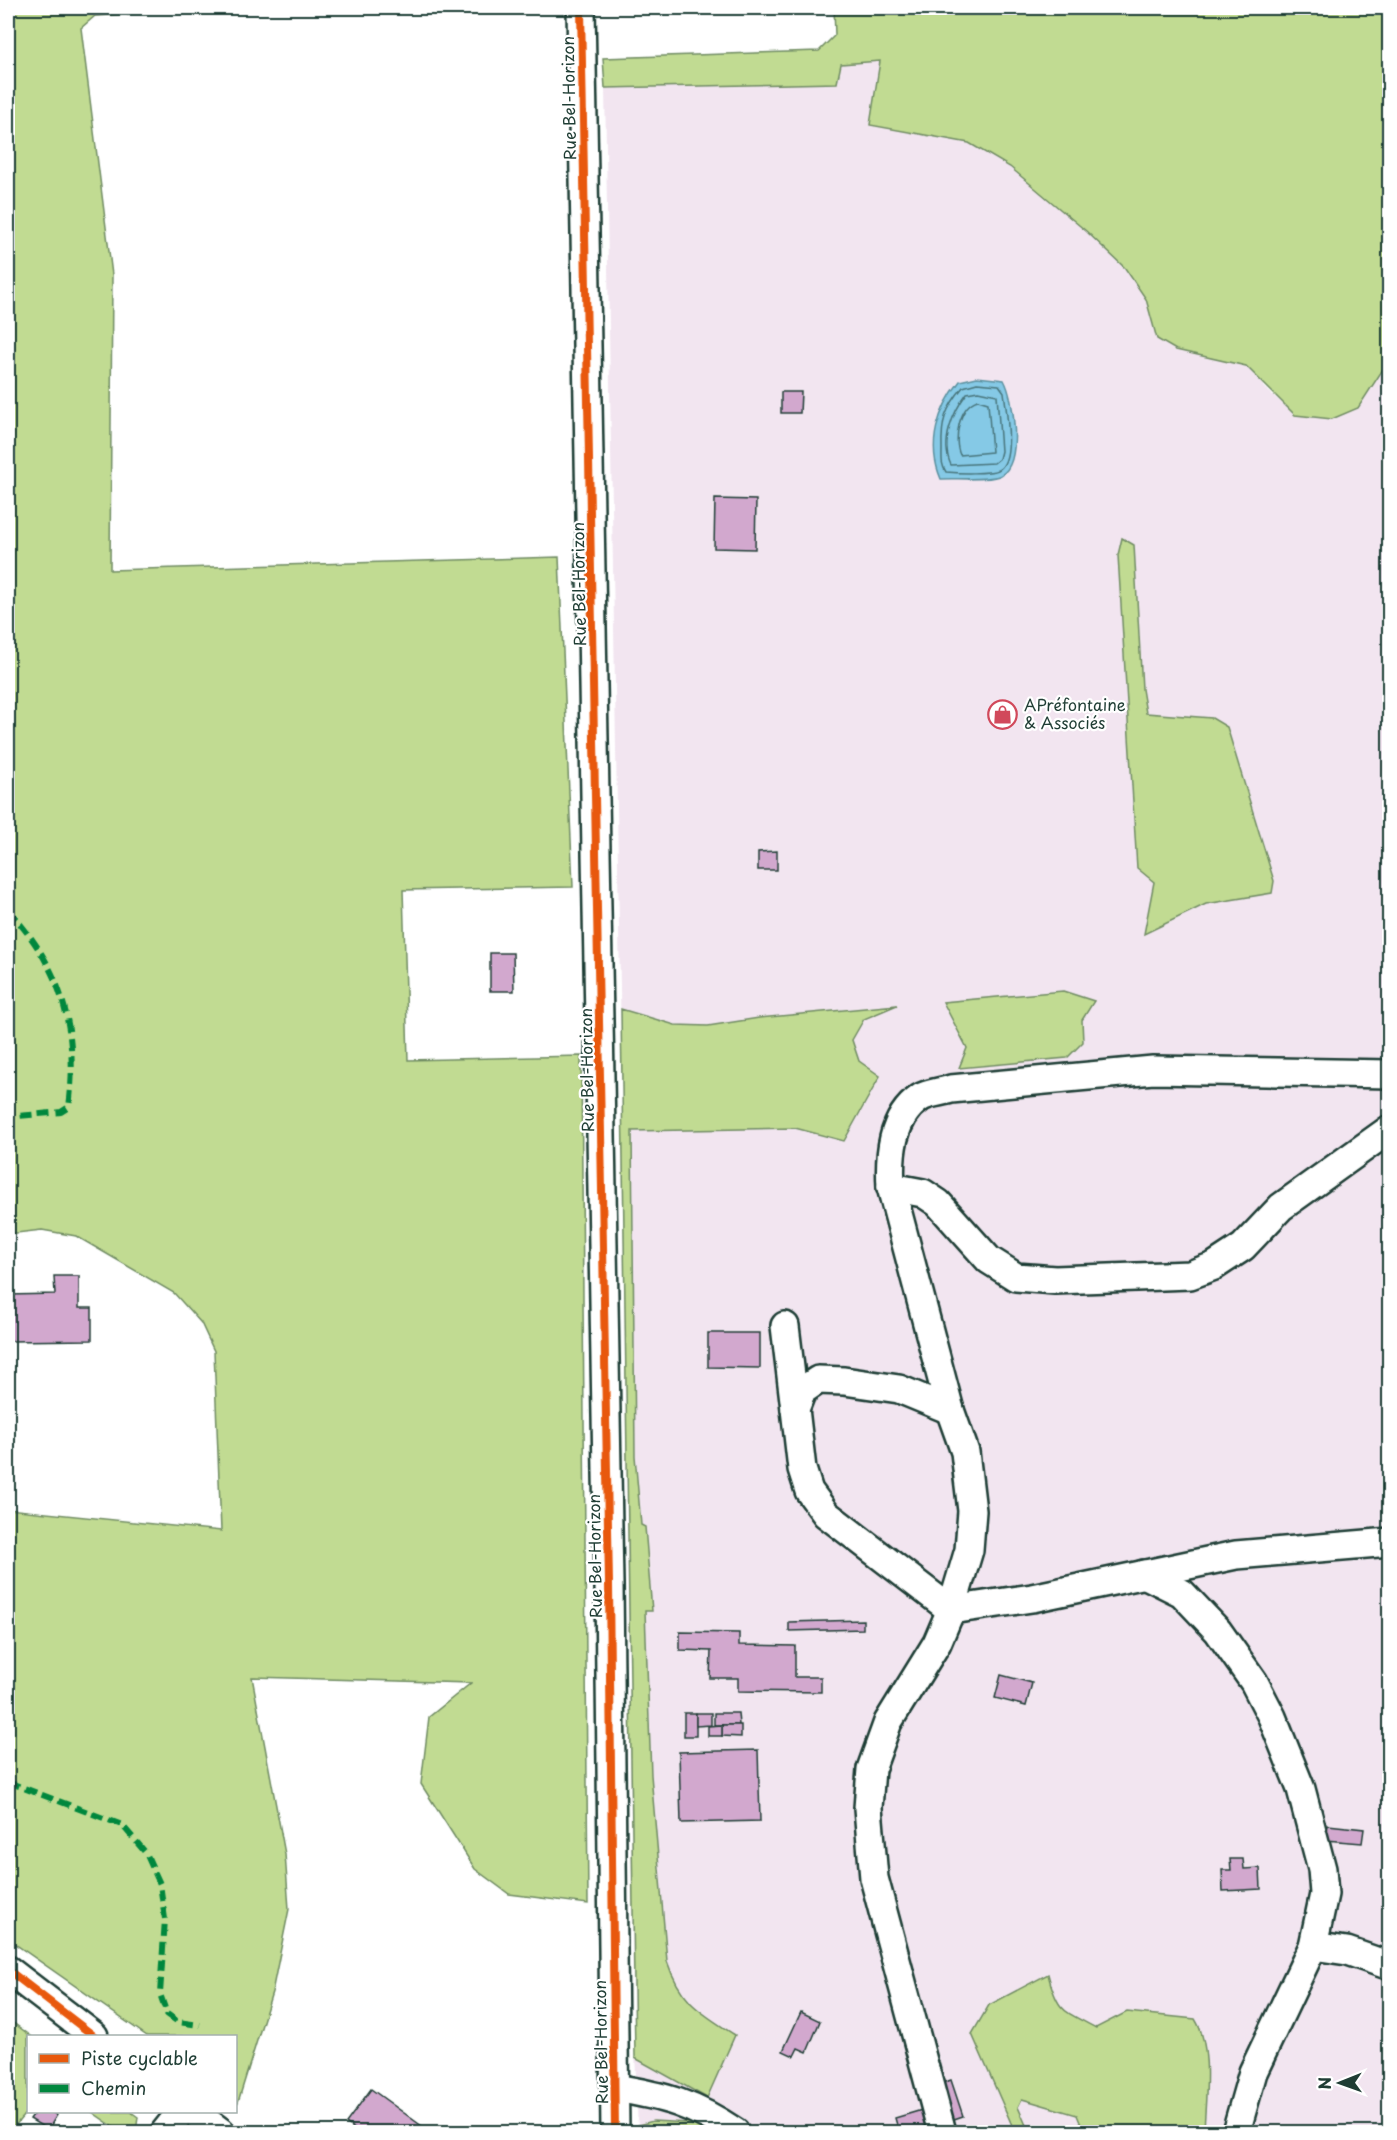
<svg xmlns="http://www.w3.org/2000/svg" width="1397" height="2140" font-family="'Playpen Sans',sans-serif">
  <rect width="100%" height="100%" fill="#fff"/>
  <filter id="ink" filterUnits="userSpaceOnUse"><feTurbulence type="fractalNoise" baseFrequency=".0167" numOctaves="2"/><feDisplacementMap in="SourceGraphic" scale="12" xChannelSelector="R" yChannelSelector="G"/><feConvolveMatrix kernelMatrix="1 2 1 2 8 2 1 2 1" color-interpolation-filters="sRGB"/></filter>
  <g filter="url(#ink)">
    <path fill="#f2e5f0" d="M881,61L870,125L969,143L1010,167L1086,231L1125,268L1146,299L1157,339L1176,350L1246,366L1266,389L1295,415L1332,419L1358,408L1389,360V2132H638L633,1996L621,1048L605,88L837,83L841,64Z"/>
    <g fill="#c1db92" stroke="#708c63" stroke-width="1.5">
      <path d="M8,8H186L187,10L95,16L81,28L112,275L110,570L559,557L573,887L403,890L408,1060L581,1056L588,1904L509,1894L475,1869L421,1784L429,1717L471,1683L252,1677L285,1854L289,1909L272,1992L238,2102L236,2100V2036H147L8,1939V1509L221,1531L214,1351L201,1323L174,1293L76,1236L42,1230L8,1234Z"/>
      <path d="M834,8H1389V360L1358,408L1332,419L1295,415L1246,366L1176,350L1157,339L1146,299L1125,268L1086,231L1010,167L969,143L870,125L880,61L841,64L837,83L605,88L603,58L819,51L835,35Z"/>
      <path d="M1122,538L1134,545L1142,689L1146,713L1212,718L1227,727L1274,881L1272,893L1206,904L1144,934L1154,882L1137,868L1118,555Z"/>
      <path d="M1063,991L1094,1001L1082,1020L1083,1042L1067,1058L959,1068L967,1048L943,1002Z"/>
      <path d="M897,1005L864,1019L852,1040L859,1061L880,1076L844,1141L795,1128L632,1131L635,1456L641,1525L645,1527L652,1611H645L651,1775L667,1961C681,2003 700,2012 735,2035L707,2098L635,2058L621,1009L675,1025L708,1026L759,1018Z"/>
      <path d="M1048,1974C1058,2013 1063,2010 1096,2028L1127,2012L1195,2019C1213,2047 1205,2100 1204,2132H1084L1077,2115L1022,2099L1018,2107L1029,2132H1015L972,2034L989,2005Z"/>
      <path d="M8,2019L31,2036H28V2110L10,2132H8Z"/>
      <path d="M92,2112H131L138,2117L136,2132H121Z"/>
      <path d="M653,2121L690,2123L714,2132H638V2125Z"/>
    </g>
    <path fill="#85c9e6" stroke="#5c919f" stroke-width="1.5" d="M977,377L1004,380C1014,398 1023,463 1001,475C991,481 955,478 941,479C926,444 938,409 960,381Z"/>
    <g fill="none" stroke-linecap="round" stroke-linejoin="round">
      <g stroke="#48757b" stroke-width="1.5">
        <path d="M977,383L999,385L1004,392C1006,409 1016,461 998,470C989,474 958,473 946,472C941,465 942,458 942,449C941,421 945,409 963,387Z"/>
        <path d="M978,391L997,395L1001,451L999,459L994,463L951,465C940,442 953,412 967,393Z"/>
        <path d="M978,400L988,403L992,452L960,455C953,440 959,405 978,400Z"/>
      </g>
    </g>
    <g fill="#d2a8ce" stroke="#1f3d34" stroke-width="1.5">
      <path d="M781,392H801L800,413H781Z"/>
      <path d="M715,499L756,500L755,549L714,548Z"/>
      <path d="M777,851V870H758V852Z"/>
      <path d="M490,953H513L514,991H490Z"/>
      <path d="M54,1276H79V1308H92V1340L8,1341V1295L55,1294Z"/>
      <path d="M708,1333H760V1368L708,1367Z"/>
      <path d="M863,1620V1629L789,1631V1622Z"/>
      <path d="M680,1632L739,1633V1645L795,1646V1677H821V1692L738,1691V1678H710L711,1651L680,1650Z"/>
      <path d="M1001,1675L1032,1683L1026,1706L995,1698Z"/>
      <rect x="684" y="1713" width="12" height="23"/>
      <path d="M696,1713H711V1725L696,1726Z"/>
      <path d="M714,1713H738L739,1725H714Z"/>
      <path d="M722,1725H741V1737L722,1736Z"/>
      <path d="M722,1725V1736H708V1726Z"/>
      <path d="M758,1750L760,1821L681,1823L679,1752Z"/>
      <path d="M1328,1825L1364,1829L1362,1843L1326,1840Z"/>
      <path d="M1230,1859H1243L1244,1869L1260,1868L1261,1889L1223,1891L1222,1870H1231Z"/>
      <path d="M801,2012L820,2021L807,2052L798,2048L794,2056L783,2051Z"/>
      <path d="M951,2080L963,2116L951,2120L939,2084Z"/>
      <path d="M371,2089L430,2132H359L346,2123Z"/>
      <path d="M922,2110L929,2132H899L895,2118Z"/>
      <path d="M35,2112H51L57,2115L48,2130L30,2119Z"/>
    </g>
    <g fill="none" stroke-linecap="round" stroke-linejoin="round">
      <defs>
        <g id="minor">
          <path d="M581,8L609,1584L615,2132"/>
          <path d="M891,1187L923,1193L938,1203L989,1260L1016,1277L1055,1280L1190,1275L1214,1266L1243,1247L1281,1207L1390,1129"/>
          <path d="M785,1326L795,1409"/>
          <path d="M950,1410L899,1389L844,1381L818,1380L802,1391L795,1409L802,1469L809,1491L826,1514L951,1610L1032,1598L1236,1555L1390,1542"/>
          <path d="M1144,1574L1182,1593L1218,1631L1254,1682L1272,1717L1301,1789L1322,1869L1324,1894L1313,1946L1253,2072L1236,2132"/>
          <path d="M1313,1946L1347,1951L1390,1966"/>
          <path d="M8,1970L94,2036"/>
          <path d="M615,2088C664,2096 694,2104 735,2132"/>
          <path d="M194,2112L221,2132"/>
          <path d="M165,2132L181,2112"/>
          <path d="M942,2132L874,1878L868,1808L871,1769L888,1722L937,1643L951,1610L969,1550L972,1511L965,1452L950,1410L891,1187C889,1156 891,1118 920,1098C927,1093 942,1092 951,1089L1153,1070L1390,1074"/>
        </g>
      </defs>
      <use href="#minor" stroke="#1f3d34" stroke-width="32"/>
      <use href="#minor" stroke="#fff" stroke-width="27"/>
      <g stroke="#00873e" stroke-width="6" stroke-dasharray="12 6" stroke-linecap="butt">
        <path d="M8,910C62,968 79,1029 69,1107L61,1112L8,1117"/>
        <path d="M8,1782L122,1825L146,1853L160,1884L165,1919L160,1994L167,2014L178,2022L200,2025"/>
      </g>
      <defs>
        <g id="cycleway">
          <path d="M581,8L609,1584L615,2132"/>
          <path d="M8,1970L94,2036"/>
        </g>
      </defs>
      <use href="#cycleway" stroke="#fff" stroke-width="11"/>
      <use href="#cycleway" stroke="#e8590c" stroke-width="8"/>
    </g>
  </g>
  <defs>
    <symbol id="shop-ring" viewBox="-11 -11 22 22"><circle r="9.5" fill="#fff" stroke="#d1495b" stroke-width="1.5"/><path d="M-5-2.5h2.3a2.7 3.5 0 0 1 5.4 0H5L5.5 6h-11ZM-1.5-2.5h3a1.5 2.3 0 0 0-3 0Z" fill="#d1495b"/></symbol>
  </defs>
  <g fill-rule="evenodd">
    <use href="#shop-ring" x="986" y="698" width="33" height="33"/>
  </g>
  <g text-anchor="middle" stroke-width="4.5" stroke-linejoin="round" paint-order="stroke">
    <g font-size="16" fill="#1f3d34" stroke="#fff">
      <text transform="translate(569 98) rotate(-91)" y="6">Rue Bel-Horizon</text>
      <text transform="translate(579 584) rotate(-91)" y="6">Rue Bel-Horizon</text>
      <text transform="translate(587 1070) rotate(-91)" y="6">Rue Bel-Horizon</text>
      <text transform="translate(595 1556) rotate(-91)" y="6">Rue Bel-Horizon</text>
      <text transform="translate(601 2042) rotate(-91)" y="6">Rue Bel-Horizon</text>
    </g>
    <g font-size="16" fill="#1f3d34" stroke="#fff" text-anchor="start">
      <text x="1024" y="711">APréfontaine<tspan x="1024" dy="18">&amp; Associés</tspan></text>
    </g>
  </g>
  <rect width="1397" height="2140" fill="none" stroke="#fff" stroke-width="30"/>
  <rect x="15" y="15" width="1367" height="2110" fill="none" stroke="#1f3d34" stroke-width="2" filter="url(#ink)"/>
  <rect x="27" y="2035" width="210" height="78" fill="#ffffff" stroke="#a5b1ae" stroke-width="1.5"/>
  <rect x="39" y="2054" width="30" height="9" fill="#e8590c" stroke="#a5b1ae" stroke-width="1.5"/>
  <text x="81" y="2065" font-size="18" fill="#1f3d34">Piste cyclable</text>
  <rect x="39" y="2084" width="30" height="9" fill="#00873e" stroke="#a5b1ae" stroke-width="1.5"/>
  <text x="81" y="2095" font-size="18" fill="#1f3d34">Chemin</text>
  <g transform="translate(1340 2083) rotate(269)" stroke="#ffffff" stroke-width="4.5" paint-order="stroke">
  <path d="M0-4.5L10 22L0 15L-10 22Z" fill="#1f3d34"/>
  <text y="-9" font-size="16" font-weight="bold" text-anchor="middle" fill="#1f3d34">N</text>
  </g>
</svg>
